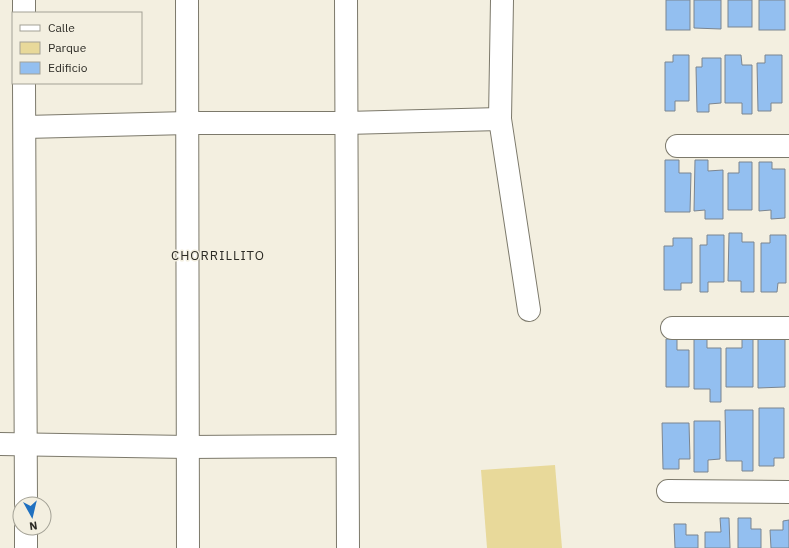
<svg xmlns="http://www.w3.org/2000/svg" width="789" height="548" font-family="'IBM Plex Sans',sans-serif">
  <rect width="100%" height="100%" fill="#f3efe0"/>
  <path fill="#e8d99a" d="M555,465L562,548H487L481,470Z"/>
  <g fill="#93bff0" stroke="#7b8590">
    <rect x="666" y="0" width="24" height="30"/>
    <path d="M694,0H721V29L694,28Z"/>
    <rect x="728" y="0" width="24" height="27"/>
    <rect x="759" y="0" width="26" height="30"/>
    <path d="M673,55H689V101H675V111H665V62H673Z"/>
    <path d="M725,55H741L742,65H752V114H742V103H725Z"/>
    <path d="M765,55H782V103H771V111H758L757,63H765Z"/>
    <path d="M702,58H721V103L709,104V112H697L696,67H702Z"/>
    <path d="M665,160H679V173H691L690,212H665Z"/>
    <path d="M695,160H708V171L723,170V219H705V210L694,211Z"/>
    <path d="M739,162H752V210H728V173H739Z"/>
    <path d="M759,162H772V169H785V218L771,219V210L759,211Z"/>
    <path d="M729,233H742V242H754V292H741V281H728Z"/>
    <path d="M707,235H724V282H708V292H700V245H707Z"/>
    <path d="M770,235H786V283H778L777,292H761V243H770Z"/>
    <path d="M673,238H692V283H681V290H664V246H673Z"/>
    <path d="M707,336V348H721V402H710V389H694V337Z"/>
    <path d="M758,337H785V387L758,388Z"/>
    <path d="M677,338V350H689V387H666V339Z"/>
    <path d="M742,339H753V387H726V348H742Z"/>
    <path d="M759,408H784V458H774V466H759Z"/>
    <path d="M725,410H753V471H742V461H726Z"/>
    <path d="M694,421H720V459L708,460V472H694Z"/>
    <path d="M662,423H689L690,459H679V469H663Z"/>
    <path d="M720,518H729L730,548H705V532H721Z"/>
    <path d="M738,518H751V529H761V548H738Z"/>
    <path d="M789,520V548H771L770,530H783V521Z"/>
    <path d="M674,524H686V535H698V548H675Z"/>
  </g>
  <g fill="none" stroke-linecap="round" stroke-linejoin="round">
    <defs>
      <g id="minor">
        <path d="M24,0V13"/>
        <path d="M187,0L188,548"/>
        <path d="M346,0L348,548"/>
        <path d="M502,0L500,119L529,310"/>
        <path d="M24,83L26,504"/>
        <path d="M25,127L188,123H346L500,119"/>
        <path d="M677,146H789"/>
        <path d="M672,328H789"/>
        <path d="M0,444L188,447L347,446"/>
        <path d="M668,491L789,492"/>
        <path d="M26,528V548"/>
      </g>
    </defs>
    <use href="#minor" stroke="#7c796b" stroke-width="24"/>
    <use href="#minor" stroke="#fff" stroke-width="22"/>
  </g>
  <g text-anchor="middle" stroke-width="3" stroke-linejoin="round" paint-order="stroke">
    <g font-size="13" letter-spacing="1" fill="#2c2b25" stroke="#f3efe0">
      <text x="218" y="260">CHORRILLITO</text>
    </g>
  </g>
  <rect x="12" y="12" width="130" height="72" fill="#f3efe0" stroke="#a3a195"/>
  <rect x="20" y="25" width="20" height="6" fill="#ffffff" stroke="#a3a195"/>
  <text x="48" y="32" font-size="12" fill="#2c2b25">Calle</text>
  <rect x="20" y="42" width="20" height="12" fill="#e8d99a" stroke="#a3a195"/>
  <text x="48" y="52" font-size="12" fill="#2c2b25">Parque</text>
  <rect x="20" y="62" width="20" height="12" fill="#93bff0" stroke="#a3a195"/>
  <text x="48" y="72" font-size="12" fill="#2c2b25">Edificio</text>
  <g transform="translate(32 516) rotate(172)"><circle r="19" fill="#f3efe0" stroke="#a3a195"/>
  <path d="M0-3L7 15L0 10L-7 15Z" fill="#2071c0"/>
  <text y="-6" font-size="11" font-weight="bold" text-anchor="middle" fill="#2c2b25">N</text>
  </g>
</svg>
